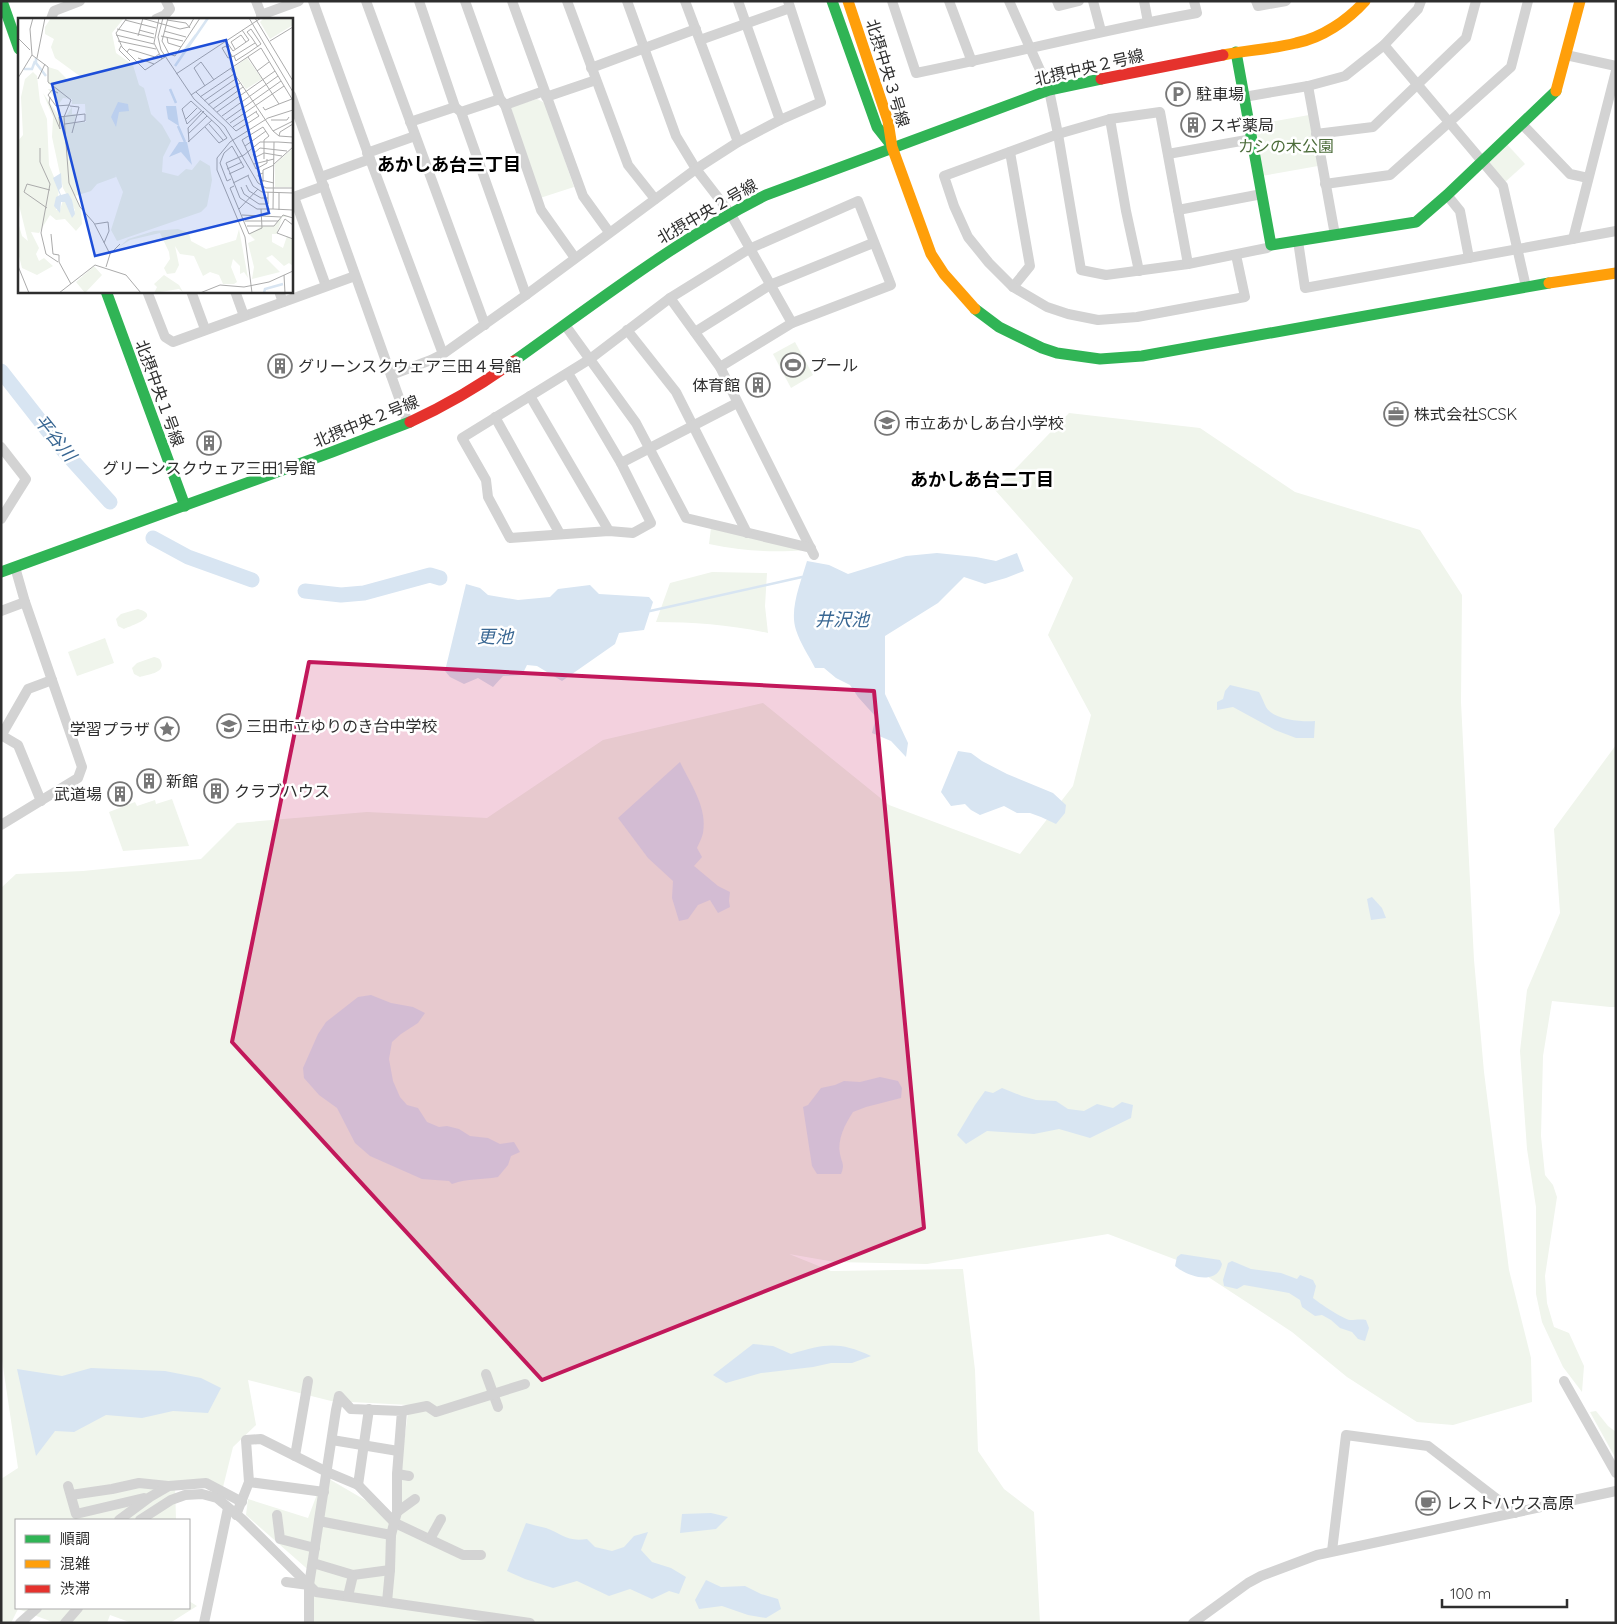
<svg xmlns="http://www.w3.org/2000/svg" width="1617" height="1624" viewBox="0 0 1617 1624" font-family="Quicksand,'Noto Sans JP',sans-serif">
<rect width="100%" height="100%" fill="#fff"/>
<g fill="#f0f5ec">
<polygon points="537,99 545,103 574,187 537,199 511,107"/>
<polygon points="1309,115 1318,166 1262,176 1253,125"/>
<polygon points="1504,141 1525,164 1504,183 1482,162"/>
<polygon points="795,342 813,375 791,388 773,354"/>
<polygon points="1069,413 1200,428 1295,492 1420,530 1462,595 1461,702 1474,960 1484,1072 1509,1270 1531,1358 1532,1402 1453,1425 1417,1422 1347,1377 1292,1332 1190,1265 1108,1234 927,1264 835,1262 789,1254 831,1271 963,1269 975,1370 978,1451 1004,1489 1034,1512 1040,1623 306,1623 313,1574 246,1515 248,1499 308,1518 324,1476 394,1517 409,1405 331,1401 248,1380 256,1425 233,1447 222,1491 175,1483 176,1520 16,1520 16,1608 189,1608 189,1601 197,1606 170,1623 132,1623 110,1615 107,1623 55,1623 18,1609 11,1623 1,1623 1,1479 18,1468 1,1353 1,888 16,874 83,871 201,859 237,823 367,812 487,818 603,740 763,703 889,805 1020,854 1073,786 1091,715 1048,635 1073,578 995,490"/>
<path d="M711,528L807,550C772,553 743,551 709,544Z"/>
<path d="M712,572L767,573L765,606L768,633C731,625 694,622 656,622L670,583Z"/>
<path d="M138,609C163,616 130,626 124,629L118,626L116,619L121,614Z"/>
<polygon points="105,638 114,663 77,676 68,652"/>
<path d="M154,657C158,658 160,658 161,662C166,673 146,675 140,677L134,674L132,668L137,663Z"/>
<polygon points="1616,745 1616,1007 1610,1007 1552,1001 1543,1056 1541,1136 1545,1175 1553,1185 1557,1197 1545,1276 1547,1303 1554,1327 1569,1333 1584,1366 1582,1392 1563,1367 1542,1322 1536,1294 1536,1207 1527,1149 1520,1051 1527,990 1560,913 1554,829"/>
<polygon points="172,799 189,846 123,851 109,812 135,802 137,806 155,800 156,804"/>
<polygon points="1596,1411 1608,1426 1616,1432 1616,1459 1590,1412"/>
</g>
<g fill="#d8e5f2">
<path d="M937,553L976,557L996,561L1017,553L1024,571L1006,578L985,584L964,577L938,603L885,636V694L908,743L906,757L891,741L872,733L876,717L858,697L850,685L836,678L824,668H815C809,656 800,643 796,630C789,609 801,582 807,561L829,565L848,574L906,556Z"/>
<polygon points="466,584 480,588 488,595 518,600 550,597 558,589 590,585 599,594 649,597 653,602 644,630 619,633 615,644 562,681 537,666 527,665 522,675 503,676 493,687 478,678 464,684 450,677 445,671"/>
<path d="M1230,685L1259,692C1262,697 1264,703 1266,707C1273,720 1302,722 1315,721L1314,738H1296L1275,730L1233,707L1217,710V702L1223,699L1225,691Z"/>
<polygon points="958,751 971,753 982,761 1007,774 1053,793 1066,805 1065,813 1056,824 1041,817 1030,813 1017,813 1004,806 980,815 971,810 965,804 951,806 941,792"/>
<path d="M680,762C690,783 708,808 703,833C702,838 699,843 697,848L702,857L694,866L718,886L730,892L729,901L730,907L718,913L710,900L698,905L688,919L679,921L672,898L673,881L648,858L618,818Z"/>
<polygon points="1372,897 1382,908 1386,918 1371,920 1367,899"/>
<path d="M371,995L391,1003L413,1007L425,1013L418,1023L401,1034L392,1042L389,1059L393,1081L400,1097L407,1105L418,1108L427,1122L439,1127L447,1126L459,1129L470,1136L488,1138L500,1144L514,1142L520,1152L511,1156L508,1165L498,1177C481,1180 469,1178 452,1184L449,1181L422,1179L370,1156L355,1143L337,1108L319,1095L304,1078L303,1068L318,1034L326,1022L358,997Z"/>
<path d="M880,1077L898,1081L902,1088L901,1098L866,1107L853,1112C845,1124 837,1140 840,1154C842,1164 845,1164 841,1174H817L812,1166L803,1107L808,1105L821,1088L835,1085L844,1081L860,1082Z"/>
<polygon points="1002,1088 1022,1096 1036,1100 1056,1101 1068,1109 1084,1111 1097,1104 1113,1108 1122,1102 1133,1105 1131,1118 1090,1138 1059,1129 1034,1134 987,1131 966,1144 957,1135 975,1105 985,1091 993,1093"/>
<path d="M1181,1254L1220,1260L1222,1264C1217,1286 1188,1277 1175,1266L1177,1257Z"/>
<path d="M1232,1261L1251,1269L1281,1273L1297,1279L1300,1275L1313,1280L1316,1286L1313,1298C1319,1303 1343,1319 1350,1320C1356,1320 1360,1319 1366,1320L1369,1328L1365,1341L1358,1339L1352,1332L1340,1328L1331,1320L1322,1315L1315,1316L1302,1307L1300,1300L1289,1293L1244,1285L1237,1289L1224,1286L1223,1280L1228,1263Z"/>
<path d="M753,1344L773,1346L791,1354C825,1344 838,1341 871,1356L852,1363H831L813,1367L761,1373L726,1383L713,1375Z"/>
<polygon points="91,1368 165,1371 201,1378 221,1388 208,1413 173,1411 142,1418 106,1415 74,1432 55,1431 36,1456 17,1369 62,1376"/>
<polygon points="711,1513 728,1517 716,1529 680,1533 682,1514"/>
<path d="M526,1523C532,1525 539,1526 546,1528C563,1534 566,1542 587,1539L595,1547L612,1551L624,1547L634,1536L648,1532L641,1550L652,1562L671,1568L686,1577L679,1594L669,1591L652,1599L630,1589L609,1596L577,1581L553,1588L525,1579L507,1571Z"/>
<polygon points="706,1580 721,1587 745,1586 761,1594 778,1599 781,1609 766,1618 748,1615 722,1606 699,1609 695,1600"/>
</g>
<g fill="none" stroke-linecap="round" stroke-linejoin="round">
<polyline stroke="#d8e5f2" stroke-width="2.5" points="650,611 802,577"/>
<g stroke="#d8e5f2" stroke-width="15">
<polyline points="1,371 63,450 110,502"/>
<polyline points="153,538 188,557 252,580"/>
<polyline points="305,591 341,595 364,593 430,575 440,578"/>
</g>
<g stroke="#d3d3d3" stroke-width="10">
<polyline points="256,1 263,19"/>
<polyline points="313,1 370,159 443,354"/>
<polyline points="366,1 485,325"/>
<polyline points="419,1 455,107 461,112 526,295"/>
<polyline points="465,1 500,99 505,105 541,210 575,258"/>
<polyline points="512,1 583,196 609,232"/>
<polyline points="567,1 628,165 655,199"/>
<polyline points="627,1 676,136 696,169 730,213 792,323"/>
<polyline points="685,1 738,142"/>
<polyline points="738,1 780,120"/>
<path d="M892,1L916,73C1010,54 1102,30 1197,13L1194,1"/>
<polyline points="949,1 972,62"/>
<polyline points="1009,1 1049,90 1058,134 1081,270 1106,275 1188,264 1267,248 1271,245"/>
<polyline points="1057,1 1059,6 1079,1"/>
<polyline points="1093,1 1101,31"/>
<polyline points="1144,1 1148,22"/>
<polyline points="1256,1 1258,6 1286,1"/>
<polyline points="261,15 299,1"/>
<polyline points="51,19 54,11 80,1"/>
<polyline points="156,19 165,15 170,9 166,1"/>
<polyline points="700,40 790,8"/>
<polyline points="1384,45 1503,186 1526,287"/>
<polyline points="1566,55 1616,66"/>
<polyline points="591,68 696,29"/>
<polyline points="1308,86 1335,235"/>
<polyline points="291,95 408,423"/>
<polyline points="546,97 596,80"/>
<polyline points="1244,97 1308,86 1345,76 1384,45 1418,9 1421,1"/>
<polyline points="505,105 544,91"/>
<polyline points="461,112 500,99"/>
<polyline points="1110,119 1126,211 1139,271"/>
<polyline points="410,122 455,107"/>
<polyline points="1522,124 1570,174 1588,178"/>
<polyline points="1316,134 1373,127 1466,38 1476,1"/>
<polyline points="1010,152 1030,266 1013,287"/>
<polyline points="367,153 415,136"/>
<polyline points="1168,154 1252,139"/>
<polyline points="321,177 370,159"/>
<polyline points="1325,184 1390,175 1511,67 1528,1"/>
<polyline points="1447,195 1460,211 1469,258"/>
<polyline points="294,197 326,286"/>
<polyline points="291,198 324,186"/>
<polyline points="1178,210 1262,194"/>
<polyline points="1573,239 1616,71"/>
<polyline points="1298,241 1305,288 1616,231"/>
<polyline points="1188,264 1160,112 1110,119 1058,134 944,176 954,206 968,237 989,263 1013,287 1047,307 1068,314 1098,320 1137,317 1245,297 1236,255"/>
<polyline points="147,291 165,337 173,342 355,276"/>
<polyline points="191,291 205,329"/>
<polyline points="235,291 244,316"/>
<polyline points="279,291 283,302"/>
<polyline points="670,298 720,367 814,555"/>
<polyline points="565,325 636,423 686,518 811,548"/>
<polyline points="627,330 676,392 747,533"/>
<polyline points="695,332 770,285 873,243"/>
<polyline points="568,373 621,463 651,523 633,533 609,531 510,538 488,497 486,480 462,438 590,359 670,298 749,249 858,201 891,285 792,323 720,367"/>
<polyline points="391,375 431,360 443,354 526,295 696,169 738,142 780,120 821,102 788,1"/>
<polyline points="530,396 609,531"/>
<polyline points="495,417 560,534"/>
<polyline points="1,447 26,479 1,519"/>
<polyline points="621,463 737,403"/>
<polyline points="1,611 25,602"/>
<polyline points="1,735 18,745 41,801"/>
<polyline points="1,736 28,689 52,680"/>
<polyline points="1,825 78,778 82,767 25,602 15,567"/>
<polyline points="486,1374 498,1407"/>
<polyline points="1564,1381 1616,1473"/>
<polyline points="402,1411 427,1406 436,1412 525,1384"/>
<polyline points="332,1440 398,1451"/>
<polyline points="295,1456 308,1381"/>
<polyline points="397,1474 409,1476"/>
<polyline points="249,1482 324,1492"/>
<polyline points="358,1485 369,1409"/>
<polyline points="68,1486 76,1514 144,1498"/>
<polyline points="71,1495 112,1489 139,1483 168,1486"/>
<polyline points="397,1512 415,1499"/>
<polyline points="236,1515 249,1482 246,1440 261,1439 327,1472 358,1485 395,1523 463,1555 481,1555"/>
<polyline points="277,1515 280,1539 315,1548"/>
<polyline points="119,1520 150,1497 169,1486 206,1483 242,1502"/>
<polyline points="140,1520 171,1500 185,1495 202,1494 217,1498 242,1519 316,1592 530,1623"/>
<polyline points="319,1521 391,1535"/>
<polyline points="430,1539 441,1519"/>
<polyline points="1332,1551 1346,1435 1428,1446 1515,1513"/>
<polyline points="313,1563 353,1575 390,1570"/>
<polyline points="286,1582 309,1585"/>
<polyline points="348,1596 353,1575"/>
<polyline points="20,1623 37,1608"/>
<polyline points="65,1623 78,1608"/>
<polyline points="204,1623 228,1508"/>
<polyline points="309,1623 309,1585 336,1410 339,1396 351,1409 402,1411 397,1474 397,1512 391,1535 390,1570 387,1602"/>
<polyline points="1193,1623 1248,1583 1261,1576 1317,1555 1616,1491"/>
</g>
<g stroke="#30b455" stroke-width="11">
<polyline points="2,1 19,49"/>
<polyline points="832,1 877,127 892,146"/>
<polyline points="1236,52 1271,245 1416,222 1447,195 1556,91"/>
<polyline points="106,291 185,506"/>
<polyline points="975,309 999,327 1042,348 1057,353 1100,359 1142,356 1549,283"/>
<path d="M514,361C596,303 676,240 766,195L1049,90L1101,79"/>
<polyline points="1,572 332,452 410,422"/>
</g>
<g stroke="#ff9f0a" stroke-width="11">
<polyline points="848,1 888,121 892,147 931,254 944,274 975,309"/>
<path d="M1223,55C1248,50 1273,49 1296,43C1322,38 1348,20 1365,1"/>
<polyline points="1556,91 1580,1"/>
<polyline points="1549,283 1616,273"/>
</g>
<g stroke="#e5322d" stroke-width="11">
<polyline points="1101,79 1223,55"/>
<path d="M410,422C447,405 481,385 514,361"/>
</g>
</g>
<path fill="#c2185b" fill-opacity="0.2" stroke="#c2185b" stroke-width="4" stroke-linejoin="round" d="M309,662L874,691L924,1228L542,1380L232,1042Z"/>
<defs>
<g id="parking-ring" transform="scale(1.25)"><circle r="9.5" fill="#fff" stroke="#777" stroke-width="1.5"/><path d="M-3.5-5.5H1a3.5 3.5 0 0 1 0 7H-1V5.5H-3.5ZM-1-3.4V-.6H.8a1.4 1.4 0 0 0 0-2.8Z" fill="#777"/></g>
<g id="building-ring" transform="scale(1.25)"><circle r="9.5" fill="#fff" stroke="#777" stroke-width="1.5"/><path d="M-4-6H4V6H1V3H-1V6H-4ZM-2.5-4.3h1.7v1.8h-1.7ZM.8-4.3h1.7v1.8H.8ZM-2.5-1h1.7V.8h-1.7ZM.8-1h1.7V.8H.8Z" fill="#777"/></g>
<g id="stadium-ring" transform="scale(1.25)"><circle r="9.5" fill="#fff" stroke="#777" stroke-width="1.5"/><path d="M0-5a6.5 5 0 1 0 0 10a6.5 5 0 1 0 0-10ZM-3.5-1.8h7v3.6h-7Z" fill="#777"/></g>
<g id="office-ring" transform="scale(1.25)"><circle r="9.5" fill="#fff" stroke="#777" stroke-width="1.5"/><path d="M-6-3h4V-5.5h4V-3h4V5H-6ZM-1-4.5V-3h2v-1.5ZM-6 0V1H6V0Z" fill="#777"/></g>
<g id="school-ring" transform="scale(1.25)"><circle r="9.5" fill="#fff" stroke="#777" stroke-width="1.5"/><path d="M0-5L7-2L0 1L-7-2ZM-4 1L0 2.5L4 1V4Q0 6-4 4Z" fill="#777"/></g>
<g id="sight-ring" transform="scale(1.25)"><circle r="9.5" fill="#fff" stroke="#777" stroke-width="1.5"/><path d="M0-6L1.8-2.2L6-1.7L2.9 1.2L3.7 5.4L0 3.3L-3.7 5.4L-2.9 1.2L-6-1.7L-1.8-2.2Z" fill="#777"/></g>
<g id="cafe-ring" transform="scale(1.25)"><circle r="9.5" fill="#fff" stroke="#777" stroke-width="1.5"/><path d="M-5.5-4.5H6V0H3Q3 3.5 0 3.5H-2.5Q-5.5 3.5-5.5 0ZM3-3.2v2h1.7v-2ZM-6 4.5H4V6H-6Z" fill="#777"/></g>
</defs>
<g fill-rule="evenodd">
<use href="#parking-ring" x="1178" y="94"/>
<use href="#building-ring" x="1193" y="125"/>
<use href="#stadium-ring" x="793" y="365"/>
<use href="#building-ring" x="280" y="366"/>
<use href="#building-ring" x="758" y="385"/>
<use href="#office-ring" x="1396" y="414"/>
<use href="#school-ring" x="887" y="423"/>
<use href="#building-ring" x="209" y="443"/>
<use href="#school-ring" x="229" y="726"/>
<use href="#sight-ring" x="167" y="729"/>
<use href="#building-ring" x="149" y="781"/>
<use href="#building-ring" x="216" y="791"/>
<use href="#building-ring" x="120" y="794"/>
<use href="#cafe-ring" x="1428" y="1503"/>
</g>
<g text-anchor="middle" stroke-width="5" stroke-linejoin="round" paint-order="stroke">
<g font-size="16" fill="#2e2e2e" stroke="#fff">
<text transform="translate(1089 67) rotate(-13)" y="6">北摂中央２号線</text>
<text transform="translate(888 73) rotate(73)" y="6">北摂中央３号線</text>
<text transform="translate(707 211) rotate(-30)" y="6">北摂中央２号線</text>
<text transform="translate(160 393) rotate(70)" y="6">北摂中央１号線</text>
<text transform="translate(366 421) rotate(-22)" y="6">北摂中央２号線</text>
</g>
<g font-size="16" fill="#2e2e2e" stroke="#fff" text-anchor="start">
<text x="1196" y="100">駐車場</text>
<text x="1210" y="131">スギ薬局</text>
<text x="810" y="371">プール</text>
<text x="298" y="372">グリーンスクウェア三田４号館</text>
<text x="740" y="391" text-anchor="end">体育館</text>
<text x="1414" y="420">株式会社SCSK</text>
<text x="904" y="429">市立あかしあ台小学校</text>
<text x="209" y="474" text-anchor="middle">グリーンスクウェア三田1号館</text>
<text x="246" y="732">三田市立ゆりのき台中学校</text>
<text x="150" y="735" text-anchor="end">学習プラザ</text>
<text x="166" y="787">新館</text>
<text x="234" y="797">クラブハウス</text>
<text x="102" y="800" text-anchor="end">武道場</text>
<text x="1446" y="1509">レストハウス高原</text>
</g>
<g font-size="16" fill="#4c6c3a" stroke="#fff">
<text x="1286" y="152">カシの木公園</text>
</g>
<g font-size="18" font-weight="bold" fill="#000" stroke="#fff">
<text x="449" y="171">あかしあ台三丁目</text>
<text x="982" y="486">あかしあ台二丁目</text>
</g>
<g font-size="18" font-style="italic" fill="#396793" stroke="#fff">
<text transform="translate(55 438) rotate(51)" y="6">平谷川</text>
<text x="842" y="626">井沢池</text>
<text x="495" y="643">更池</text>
</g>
</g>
<g transform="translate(18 18)">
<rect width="275" height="275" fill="#fff"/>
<path d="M33,0H106L94,15L98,35L115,47L121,67L126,70L133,96L144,107L153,123L145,139L144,154L160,158L168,151L174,152L182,142L192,148L194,162L189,188L183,194L99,223L93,212L105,174L97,156L98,159L79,166L73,173L57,178L63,193L64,206L58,213L47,201L38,202L32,197L21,215L13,214L21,230L18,236L21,243L26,240L35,248L19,257L4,250L0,234V204L4,218L10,223L0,183V123L5,117L3,79L7,61L15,54L19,58L22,84L29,101L31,147L41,171L38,192H42L45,182L50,185L54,196L57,192L45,170L34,119L35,99L25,75L41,98H48L54,89V96H58L56,105L68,104L67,86H54V81L45,80L41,86L30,71H35L36,67L30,66V49L40,52L51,63L63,59L37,40L33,29L36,21L27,16V9ZM246,0H275V7L252,21L242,4ZM229,40L244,61L228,71L214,51ZM275,130V169H257V146ZM265,197L272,199H264L259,216H254V224L265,230L269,218L275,222V248L271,245L266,248L254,237L248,240L262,254L234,261L236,249L230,225L237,222L231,216L244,208H256ZM160,211L171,215L173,223L188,231L218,222L221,211L230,260L226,254L222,256V248L215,241L213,249L219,264L216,266H205L201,257L192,254L185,258L176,238L162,236L157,228L161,247L157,255L149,256L146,250L152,241L151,234L142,215L112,222L101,229L110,221L136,213ZM76,248L84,257L67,275L58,264ZM146,257L161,267L165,274L161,271L136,275L139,269L136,266Z" fill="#f0f5ec"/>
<path d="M100,84L110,86L111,93L101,94L98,109L93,99ZM148,88H158L161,108L150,101ZM161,124H169L174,147L163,134L151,139ZM43,155L44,169L41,172L43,177L50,175L54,182L57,196L54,200L47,184H43L42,195L36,188L38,179L42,177L35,160Z" fill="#d8e5f2"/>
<path fill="none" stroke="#d8e5f2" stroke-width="2.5" d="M166,33L178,17M18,40V45L28,58M157,48L190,0M6,51H14L17,43M152,71L158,85M160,108L167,124M246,275L247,271L265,266"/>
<path fill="none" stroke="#ababab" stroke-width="1" d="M109,0L98,15L104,29L127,52L147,39M123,0L162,11L171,9L176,0M141,0L136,25L144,41M145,0L140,19L143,32L176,81L207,109L240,165L248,170H275M150,0L144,23L151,36L157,38L182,0M231,0L275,74M237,0L275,63M107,2L138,10M149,2L168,5L172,10M99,11L136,20M121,12L136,16M146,13L168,19M98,17L136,26M120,18L125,0M143,18L165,23M149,19L150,25L163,29M0,20L12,32M100,23L138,31M208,23L215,33L231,22L224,12M252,23L275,9M237,25L216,38L218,43L219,42L230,35L243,26L233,11L229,14L234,20L240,29M103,28L101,32L112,43M217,31L213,24L223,17L228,24M109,34L111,31L137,39L141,36M14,37L30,49V64L53,82L46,99L51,165L62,189L76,205L92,236M214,38L208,28L204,30L210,40L216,38M230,39L261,86L247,92L245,89M19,40L27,0M120,40L136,46M213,51L255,113L261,118L275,119M239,53L251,44M158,56L243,0M0,60L14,37L12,11L15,0M20,61L27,46M187,68L176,50L183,44L196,62M178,74L218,113L241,98L238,94M40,75L34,72L30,77L38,88L52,87M173,77L243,30L274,81L261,86M32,79L31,85L42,111L41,99L67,96V103L47,106M182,79L216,56M186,83L219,60M190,87L222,65M52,88L61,89L54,115M195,91L225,69M183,93L169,106L164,91L173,83L201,109L209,120L201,125L187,109M199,94L257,53M204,98L260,58M167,102L179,90M208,102L263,63M253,102H269L271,99M212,105L266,68M191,106L205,122M215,109L239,93M255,113L275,103M170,116L189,98M261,118L262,114L275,106M170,124L194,102M171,124L170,110L186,93M256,124L255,191H239L222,180L208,145L226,137L242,124H260L275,125M227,128L248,113M22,130V144L32,166L23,215L28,236L40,244M237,139L235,136L242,130L269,133M236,140L246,135L264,138M246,141V122L251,118L245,109L224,122L238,151L249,145V141M236,146L256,141M256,146L275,129M209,151L224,144M245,155L240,157L243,162L256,165M211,156L226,149L214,128L206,135L202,145L209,163L213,161M230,158L235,168L244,174L275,175M245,164V152L256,147M215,165L231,157M228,167L231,173L243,180H250M216,168L212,170L231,216L244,210L243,191M223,169L226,176L241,186H250V174M29,190L6,174L9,166L32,172M221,191L240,171M255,191L275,192M261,192V175M224,197L263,199M227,203H260M77,206L90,204L91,213L86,225M275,207L267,201L259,215L275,221M229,208H256L265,197L275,200M33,216L35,236L41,237V244L53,266M0,248L11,275M88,249L92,236L102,226M266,257L267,275M41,275L77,247L108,257L123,275M182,275L202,267L226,269L251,264L275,253M234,275L227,219L199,152V140L212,124L250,100L275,92"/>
<path fill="#1d4ed8" fill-opacity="0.15" stroke="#1d4ed8" stroke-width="2.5" d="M208,22L251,195L77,238L34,66Z"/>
<rect width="275" height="275" fill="none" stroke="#2e2e2e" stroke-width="2.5"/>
</g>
<rect width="1617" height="1624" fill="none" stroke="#2e2e2e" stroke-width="5"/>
<rect x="15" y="1519" width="175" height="90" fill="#ffffff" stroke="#ababab"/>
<rect x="25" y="1535" width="25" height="8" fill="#30b455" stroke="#ababab"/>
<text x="60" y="1544" font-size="15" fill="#2e2e2e">順調</text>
<rect x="25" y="1560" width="25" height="8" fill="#ff9f0a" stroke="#ababab"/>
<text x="60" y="1569" font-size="15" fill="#2e2e2e">混雑</text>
<rect x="25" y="1585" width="25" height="8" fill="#e5322d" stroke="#ababab"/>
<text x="60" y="1594" font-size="15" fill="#2e2e2e">渋滞</text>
<path d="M1442 1599v8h125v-8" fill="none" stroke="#2e2e2e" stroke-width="2.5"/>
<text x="1450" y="1599" font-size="15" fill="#2e2e2e" stroke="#ffffff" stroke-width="4" paint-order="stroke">100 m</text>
</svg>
